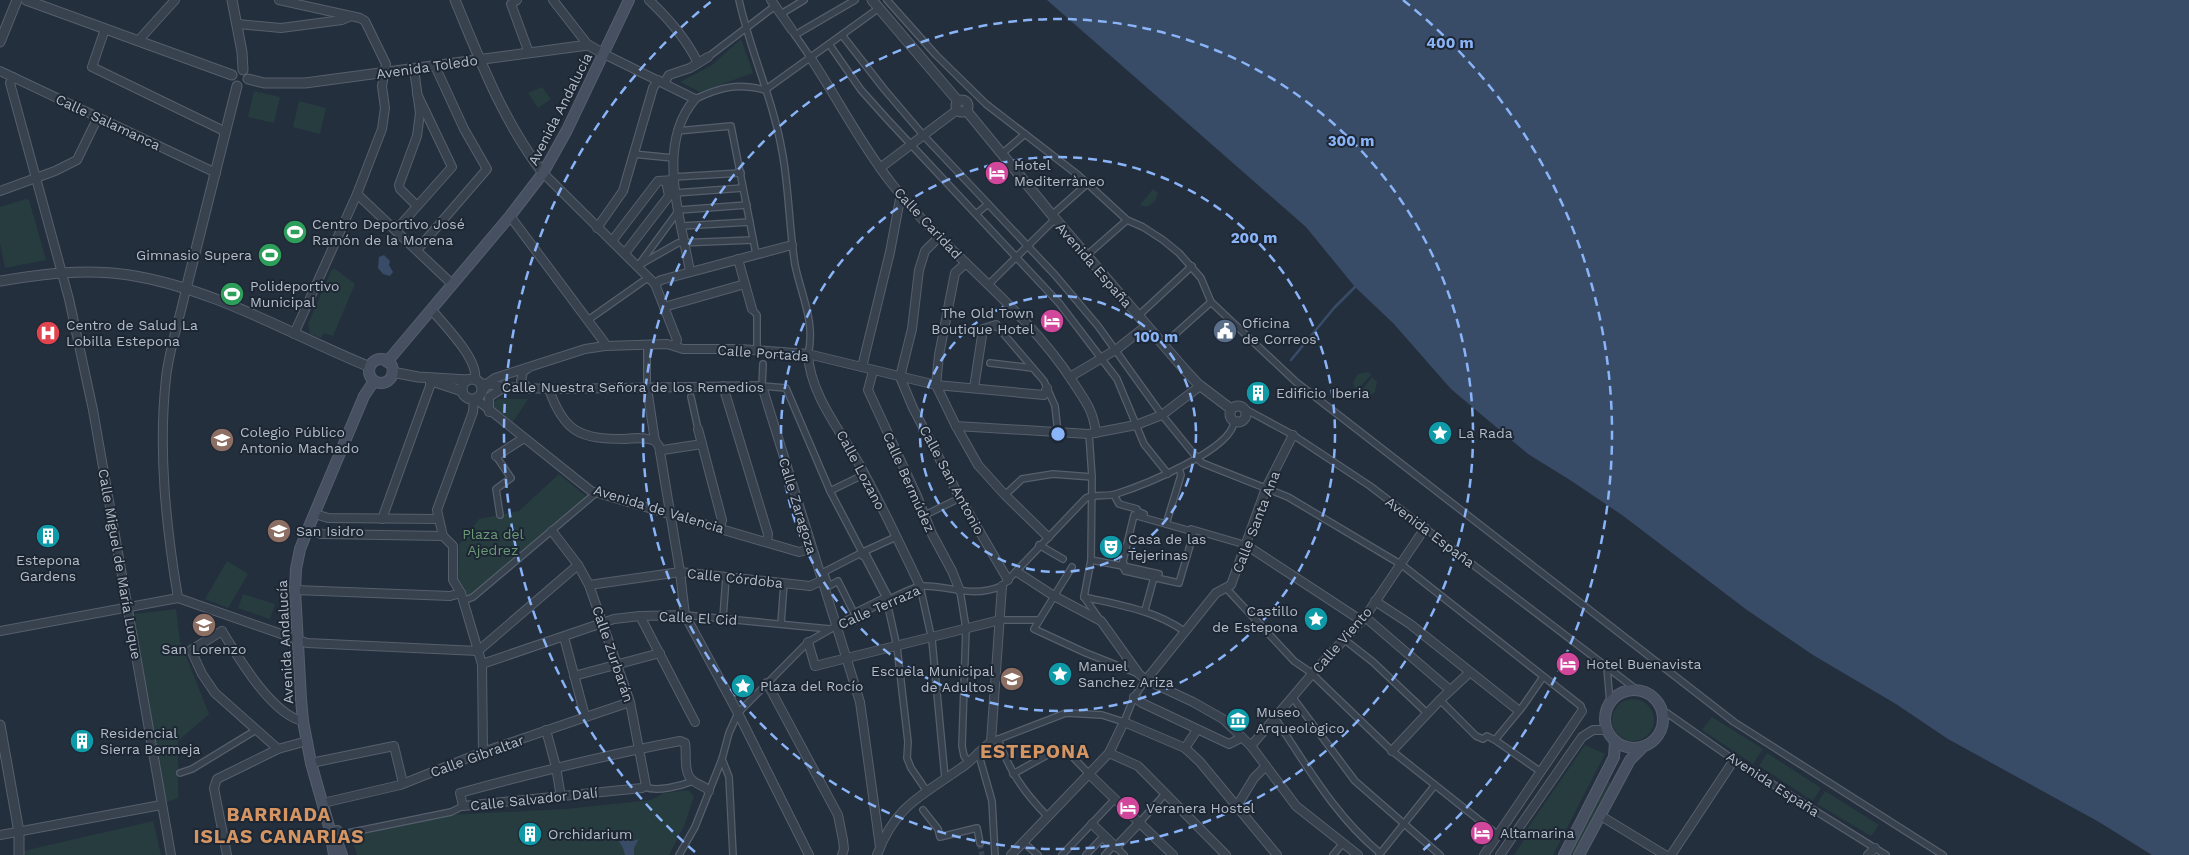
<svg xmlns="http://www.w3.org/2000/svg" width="2189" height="855" viewBox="0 0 2189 855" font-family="'Work Sans',sans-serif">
<rect width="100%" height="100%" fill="#242f3e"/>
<g fill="#263c3f">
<polygon points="741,39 753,73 700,92 680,82 712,65"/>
<polygon points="542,87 551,99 538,108 528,93"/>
<polygon points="254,91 280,97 274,123 248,117"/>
<polygon points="299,101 326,108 320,134 293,127"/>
<polygon points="1153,189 1158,193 1155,201 1147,207 1140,205"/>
<polygon points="26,199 29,200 46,260 5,268 0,243 0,207"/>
<polygon points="334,268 355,284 333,336 324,333 321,338 310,334 308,324 331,271"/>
<polygon points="1369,372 1371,375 1358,389 1354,387 1353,382 1358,374"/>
<polygon points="1372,377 1377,382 1375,392 1366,398 1359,394"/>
<polygon points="498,399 528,399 513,422 493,406 492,403"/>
<polygon points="559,474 587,497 469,597 458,582 459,545 479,519 519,511"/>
<polygon points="227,561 248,574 228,608 205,599"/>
<polygon points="243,594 275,604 270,619 238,608"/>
<polygon points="176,609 180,641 209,714 178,741 178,798 164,803 134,614"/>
<circle cx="1633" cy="720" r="21"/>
<polygon points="1712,717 1763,749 1753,764 1702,730"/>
<polygon points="1585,745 1605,754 1553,855 1514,855 1528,834 1525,832"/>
<polygon points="1767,753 1821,788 1813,801 1759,766"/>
<polygon points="1607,781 1610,782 1610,785 1575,855 1570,855"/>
<polygon points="688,790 694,796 685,824 669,855 357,855 351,835 449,815 566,809 651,800 664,793"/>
<polygon points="1825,791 1879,825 1871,836 1817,804"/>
<polygon points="153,821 161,855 24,855 23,851"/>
</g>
<g fill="#394c67">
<polygon points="1047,0 2189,0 2189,855 2152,855 2099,822 1948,739 1896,704 1813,655 1747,610 1622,515 1570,480 1528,454 1451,389 1393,323 1355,287 1306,227"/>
<polygon points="384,255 390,261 389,265 393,272 390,276 383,274 378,268 379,257"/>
<polygon points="617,838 633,841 639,839 634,848 634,855 625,855 623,848"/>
</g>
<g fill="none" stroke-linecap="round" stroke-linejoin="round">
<polyline stroke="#394c67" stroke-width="2.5" points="1291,360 1334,308 1355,287"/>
<polyline stroke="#3a4453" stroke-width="5.5" stroke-dasharray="5.5 3" stroke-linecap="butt" points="980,843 982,855"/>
<g stroke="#565f6c" stroke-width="8">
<g id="pedestrian">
<path d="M739,0C750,51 773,99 782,151C789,188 789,227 795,265C801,294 816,324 808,354"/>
<polyline points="887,0 936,55 986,104 1078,175 1127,220 1143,227 1163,240 1179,253 1201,278 1211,302 1296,382 1734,722 1943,855"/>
<polyline points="781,14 804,0"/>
<polyline points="793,32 810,57"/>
<polyline points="795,35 855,0"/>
<polyline points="842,35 884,89 924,136 1055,275 1098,326 1162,415 1197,458 1202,463 1288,497 1402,565 1581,706 1582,711"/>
<polyline points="829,44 861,90 887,119 1059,303 1117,379 1144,444 1168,474"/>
<polyline points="708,57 775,6"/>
<polyline points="765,90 879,8"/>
<path d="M695,99C721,87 737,83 765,90"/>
<polyline points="677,131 731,126 756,254"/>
<polyline points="1005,151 1025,134"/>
<polyline points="633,154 673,158"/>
<polyline points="673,177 741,173"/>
<polyline points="675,193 743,188"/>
<polyline points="976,214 988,204"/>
<polyline points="1052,215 1087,184"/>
<polyline points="682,226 750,222"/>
<polyline points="1086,256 1127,220"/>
<polyline points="641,264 678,243 753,240"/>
<polyline points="638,266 679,210 747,205"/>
<polyline points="988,285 1055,219"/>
<polyline points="752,309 757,315 757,350"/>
<polyline points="1138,316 1192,266"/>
<polyline points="588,320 649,277"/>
<polyline points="996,325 1044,381 1055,406 1058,433"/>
<polyline points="647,345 647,381"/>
<polyline points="1163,345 1211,302"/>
<polyline points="990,363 1032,368"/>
<polyline points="763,364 762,386 786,388 830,491 885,596"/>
<polyline points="691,397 698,429"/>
<polyline points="1245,409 1293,435 1370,486 1637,690"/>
<polyline points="496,456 511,478 496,489 500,515"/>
<polyline points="830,491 865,474"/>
<polyline points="1005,495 1022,479 1053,474 1092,477"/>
<polyline points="1114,495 1119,504 1137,509 1137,511 1144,514"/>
<polyline points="925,515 960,498"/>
<polygon points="1134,515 1194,532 1179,583 1125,571 1122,565"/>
<polyline points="1167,521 1181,475 1179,468"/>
<polyline points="1191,529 1246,545"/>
<polyline points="1039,545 1063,559"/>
<polyline points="863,552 896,537"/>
<polygon points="861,553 862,556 866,554 888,596 854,613 838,581 829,586 824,572"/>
<polyline points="1091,560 1123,566"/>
<polyline points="1124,564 1123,566 1159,574"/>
<polyline points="1072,567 1034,629 1086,653 1139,674"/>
<polyline points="920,586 932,640 945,778"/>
<polyline points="1226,588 1294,661 1310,672 1392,751 1498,835"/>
<polyline points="960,591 966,628 962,746 964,756 968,761"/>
<polyline points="1084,597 1091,560 1092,477 1089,434"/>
<path d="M1084,597C1119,605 1154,610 1184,631"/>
<polyline points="1084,597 1100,620"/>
<polyline points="463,601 473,597 596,493"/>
<polyline points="887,602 897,647 908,742 907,758 911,768 926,790"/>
<polyline points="1145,610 1155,574"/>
<polyline points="685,615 830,629"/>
<polyline points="723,618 726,577"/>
<path d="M851,619C863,613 912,586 921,586C951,585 970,599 1002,586L1086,498C1096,494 1106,497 1116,494C1141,486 1233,450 1234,421"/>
<polyline points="1000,620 1039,620"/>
<polyline points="781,624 784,583"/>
<polyline points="1345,640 1373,662 1427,713"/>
<polyline points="1607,668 1610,703"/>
<polyline points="1293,698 1355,781 1440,855"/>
<polyline points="1440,700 1476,736 1483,739 1487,736 1495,740 1541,772"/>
<polyline points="1662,712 1667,713 1734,760 1886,855"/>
<path d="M1275,718C1307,766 1335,816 1380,853"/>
<path d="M998,739C1010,772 1023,791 1048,817"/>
<polyline points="1495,740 1523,706 1543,677"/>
<polyline points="991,742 1066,713 1102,715 1124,722 1134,697 1146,680"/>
<polyline points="978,752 992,801 995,855"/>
<polyline points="722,759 729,777 733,855"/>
<polyline points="180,773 192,769 256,730"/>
<polyline points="1013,774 1049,754 1061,750 1069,753 1090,775"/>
<path d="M645,787C657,792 681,786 693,781"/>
<polyline points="923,810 938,829 940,837 977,828 980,843"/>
<polyline points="1140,822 1164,795"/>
<polyline points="330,830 338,829 343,834 451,812 463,806"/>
<polyline points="1023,842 1038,855"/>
<polyline points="1115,848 1116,847 1124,855"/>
<polyline points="679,855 695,827 722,759 729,733 738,713 808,642 836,626"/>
<polyline points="1062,855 1115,799"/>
<polyline points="1086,855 1102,838 1112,847 1105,855"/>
<polyline points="1333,855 1343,843"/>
<polyline points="1379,855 1435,785"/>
</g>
</g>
<g stroke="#565f6c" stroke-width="10">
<g id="minor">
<polyline points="279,0 360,18 365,21 386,64 382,86 385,108 382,129 357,194 294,334"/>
<polyline points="517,0 511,4 529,53"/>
<polyline points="553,0 588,45"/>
<path d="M649,0C668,18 687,40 698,63"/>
<polyline points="771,0 792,30"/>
<polyline points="238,24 281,28 342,20 351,16"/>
<polyline points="105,29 92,67 226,132"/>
<polyline points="138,41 175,0"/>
<path d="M604,54L695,99C655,145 681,218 690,272"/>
<path d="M810,57C838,99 861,145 892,184C947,255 1024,306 1073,382C1085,401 1093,409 1096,433"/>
<polyline points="414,69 420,113 417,136 399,185 400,189 417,206"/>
<polyline points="0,71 216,173"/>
<polyline points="13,77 10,83 69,299 93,410 171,855"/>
<polyline points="664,83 669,75 690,68 708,57"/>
<polyline points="880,168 957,110"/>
<polyline points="543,173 655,284 677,340 675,346"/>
<polyline points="0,191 55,171 77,160 98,117"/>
<polyline points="357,194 452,284"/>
<polyline points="510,216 604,342 605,346"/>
<polyline points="597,228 623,191 653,88 658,80"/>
<polyline points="396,230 452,167 417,94"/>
<polyline points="939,237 925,251 919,270 912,329 900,377 913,408 960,498 1008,580"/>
<polyline points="612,241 658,181 674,180"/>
<polyline points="417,250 487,169 464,129 435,66"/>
<polyline points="625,253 669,196 666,181"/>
<polyline points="738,259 752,309"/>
<polyline points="966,263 955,273 939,355 936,385 956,426 978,465 1005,495 1048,537"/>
<polyline points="655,284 661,280 792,245"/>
<polyline points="664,307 745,284"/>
<path d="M431,309C444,325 479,359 475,380"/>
<path d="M808,354C810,397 845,436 864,473C884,510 902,548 920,586"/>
<polyline points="862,367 890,252 901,194"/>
<polyline points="527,369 523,371 521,381 529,389"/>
<polyline points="873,371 868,390 917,496 932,534 952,571 960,591"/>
<polyline points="1070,377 1117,349 1146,326"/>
<polyline points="480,383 505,387 549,389 762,386 860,702 880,847"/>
<polyline points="723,386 768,534 767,542"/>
<polyline points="647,388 655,441 659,446 680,572 685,615 738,713 809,855"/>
<polyline points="974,388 983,329 996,325"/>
<path d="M549,389C564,433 581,439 625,439C635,438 646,437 655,441"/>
<polyline points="482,392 488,383 495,378 585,349 605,346 667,344 683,349 740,349 808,354 936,385 1044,395 1047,388"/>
<polyline points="474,399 473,412 437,510 443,536 453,546 453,580 461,593 482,664 483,752"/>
<polyline points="476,399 591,491 799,552 811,549"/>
<polyline points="489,412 489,397 503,388"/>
<polyline points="956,426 1089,434 1136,425 1162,415 1200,386"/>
<polyline points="698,429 722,520 720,528"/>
<polyline points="660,452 663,450 702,444"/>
<polyline points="496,456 524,438"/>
<polyline points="315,514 328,518 438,519"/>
<polyline points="382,519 430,386 430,380"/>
<polyline points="308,529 321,534 443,536"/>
<path d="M552,531L578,565L589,585L630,702L646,786L642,788L463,806L460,793C533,773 606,755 680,741L685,743C687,753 683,772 692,780C697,785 704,785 709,791"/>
<polyline points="1246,545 1362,621"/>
<polyline points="1017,572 1054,596 1101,621 1139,674 1146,680 1193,702 1223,719 1251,746 1296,806 1358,855"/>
<polyline points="589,585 680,572 810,586 821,581"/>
<polyline points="295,590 450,596 461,593"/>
<path d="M178,598C166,526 158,451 166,378C169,349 180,318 186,289"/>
<polyline points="1375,601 1410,624 1518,710"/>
<polyline points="640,616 695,722"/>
<polyline points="1365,617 1450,690"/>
<polyline points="836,626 851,619"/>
<polyline points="0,631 178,598 307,643 478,651"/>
<polyline points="222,631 191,650 202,674 215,693 278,749"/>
<path d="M222,631C238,657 272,715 303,721"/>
<polyline points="564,637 585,716"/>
<polyline points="808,642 815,666 1000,620"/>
<polyline points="478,651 578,565"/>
<polyline points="482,664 614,619 640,616 685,615"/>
<polyline points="574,676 660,653"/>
<polyline points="1146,680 1216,593 1231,585 1266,488 1293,435"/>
<polyline points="767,683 838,815 843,840 844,849 842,855"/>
<polyline points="1134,697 1142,703 1229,744 1241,738"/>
<polyline points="546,730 556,767 561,797"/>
<polyline points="1251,746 1312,674 1365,617 1425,528"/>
<polyline points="1185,748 1197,730"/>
<polyline points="1392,751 1440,700 1469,673"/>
<polyline points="1109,753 1138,766 1226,855"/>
<polyline points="311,763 394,746 403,783"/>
<polyline points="1090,775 1173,855"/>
<polyline points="323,803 400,785 483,752 630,702"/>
<polyline points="1237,806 1254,778 1266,766"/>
<polyline points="1601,816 1665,855"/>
<polyline points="1092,824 1116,847 1140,822"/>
<polyline points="0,835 161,805"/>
<polyline points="227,855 214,788 217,779 278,749 307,741"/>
<path d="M877,855C895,806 921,796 961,768C972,761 980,750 991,742L1002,586"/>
<polyline points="1011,855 1109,753 1124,722 1185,748 1200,762 1277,855"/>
<polyline points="1484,855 1582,711"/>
<polyline points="1500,855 1582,737 1593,730 1607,730"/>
<polyline points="1671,855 1734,760"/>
<polyline points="1868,855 1875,848"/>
</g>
</g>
<g stroke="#565f6c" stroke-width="11">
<g id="tertiary">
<polyline points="26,0 232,75"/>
<polyline points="232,0 242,52 243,70"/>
<path d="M455,0C480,60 503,121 543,173"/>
<polyline points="872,0 958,101"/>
<polyline points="0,42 17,0"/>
<polyline points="248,79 264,83 305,83 588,45 604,54"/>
<circle cx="962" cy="106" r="6"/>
<polyline points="966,110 1052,215 1185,370 1198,384 1231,409"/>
<path d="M0,281C42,274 86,268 129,275C214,288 291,335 370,367"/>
<polyline points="186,289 237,86"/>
<polyline points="392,372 418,377 468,380"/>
<circle cx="472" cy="389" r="10"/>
<polyline points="435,382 462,391"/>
<circle cx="1238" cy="414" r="8"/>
<polyline points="0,725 19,832 19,855"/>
</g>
</g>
<g stroke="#565f6c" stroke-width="12">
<g id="secondary">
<circle cx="381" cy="371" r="12"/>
<polyline points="387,362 510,216 543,173 567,130 629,0"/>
<circle cx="1634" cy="719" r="29"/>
<polyline points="335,836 342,855"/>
<polyline points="334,855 330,830 311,763 303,721 301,699 295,590 296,569 300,549 308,529 364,396 374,381"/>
<polyline points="1564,855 1614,757 1615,742"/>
<polyline points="1579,855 1630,760 1642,748"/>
</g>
</g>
<use href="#pedestrian" stroke="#38414e" stroke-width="5.5"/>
<use href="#minor" stroke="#38414e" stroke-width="8"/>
<use href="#tertiary" stroke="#38414e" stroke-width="9"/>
<use href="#secondary" stroke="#465061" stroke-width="10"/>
</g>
<g fill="none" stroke="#8ab4f8" stroke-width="2.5" stroke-dasharray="9 6">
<circle cx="1058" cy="434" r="138"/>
<circle cx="1058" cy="434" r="277"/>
<circle cx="1058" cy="434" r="415"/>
<path d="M695 852A554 554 0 0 1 713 0M1403 0A554 554 0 0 1 1421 852"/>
</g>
<defs>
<g id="hotel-disc" transform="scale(1.25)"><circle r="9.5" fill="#d1479c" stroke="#1d2633"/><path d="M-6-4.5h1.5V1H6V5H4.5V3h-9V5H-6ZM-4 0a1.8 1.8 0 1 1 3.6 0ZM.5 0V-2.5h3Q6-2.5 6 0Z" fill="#fff"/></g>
<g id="stadium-disc" transform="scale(1.25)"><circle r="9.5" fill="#2e9e5b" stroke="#1d2633"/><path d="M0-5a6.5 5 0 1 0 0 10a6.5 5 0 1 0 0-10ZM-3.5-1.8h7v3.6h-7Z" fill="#fff"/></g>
<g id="civic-disc" transform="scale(1.25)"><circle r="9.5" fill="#5c6f8a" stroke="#1d2633"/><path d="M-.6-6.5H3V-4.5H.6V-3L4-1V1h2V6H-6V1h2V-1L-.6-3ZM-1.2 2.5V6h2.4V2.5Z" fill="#fff"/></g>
<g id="hospital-disc" transform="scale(1.25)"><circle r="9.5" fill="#e0444e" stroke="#1d2633"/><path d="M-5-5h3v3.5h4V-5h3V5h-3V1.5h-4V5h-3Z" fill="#fff"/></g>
<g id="building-disc" transform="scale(1.25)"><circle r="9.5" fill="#0f9aa8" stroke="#1d2633"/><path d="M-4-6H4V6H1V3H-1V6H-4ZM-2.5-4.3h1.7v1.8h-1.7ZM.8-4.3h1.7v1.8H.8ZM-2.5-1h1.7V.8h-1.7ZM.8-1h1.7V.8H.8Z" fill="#fff"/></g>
<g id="sight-disc" transform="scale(1.25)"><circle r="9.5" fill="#0f9aa8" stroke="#1d2633"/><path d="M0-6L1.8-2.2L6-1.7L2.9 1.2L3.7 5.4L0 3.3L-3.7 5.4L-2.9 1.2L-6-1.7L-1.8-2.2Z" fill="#fff"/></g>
<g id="school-disc" transform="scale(1.25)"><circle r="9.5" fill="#8d6e63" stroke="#1d2633"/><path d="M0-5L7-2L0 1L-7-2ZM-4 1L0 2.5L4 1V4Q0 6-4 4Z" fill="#fff"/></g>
<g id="theatre-disc" transform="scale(1.25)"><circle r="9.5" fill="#0f9aa8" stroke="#1d2633"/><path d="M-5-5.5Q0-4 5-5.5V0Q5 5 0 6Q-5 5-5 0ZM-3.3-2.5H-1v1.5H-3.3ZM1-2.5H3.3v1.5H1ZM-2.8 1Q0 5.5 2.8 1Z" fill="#fff"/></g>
<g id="museum-disc" transform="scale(1.25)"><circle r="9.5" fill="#0f9aa8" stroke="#1d2633"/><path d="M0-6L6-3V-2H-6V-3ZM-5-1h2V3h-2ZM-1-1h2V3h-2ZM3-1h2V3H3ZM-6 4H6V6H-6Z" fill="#fff"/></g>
</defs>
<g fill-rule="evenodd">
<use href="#hotel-disc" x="997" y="173"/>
<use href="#stadium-disc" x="295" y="232"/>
<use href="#stadium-disc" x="270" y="255"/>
<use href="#stadium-disc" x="232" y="294"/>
<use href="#hotel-disc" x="1052" y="321"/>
<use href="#civic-disc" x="1225" y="331"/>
<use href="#hospital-disc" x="48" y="333"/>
<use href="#building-disc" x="1258" y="393"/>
<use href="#sight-disc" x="1440" y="433"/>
<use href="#school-disc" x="222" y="440"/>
<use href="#school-disc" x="279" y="531"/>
<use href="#building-disc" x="48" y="536"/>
<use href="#theatre-disc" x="1111" y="547"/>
<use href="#sight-disc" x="1316" y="619"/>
<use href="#school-disc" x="204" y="625"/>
<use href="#hotel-disc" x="1568" y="664"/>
<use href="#sight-disc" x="1060" y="674"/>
<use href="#school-disc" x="1012" y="679"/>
<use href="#sight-disc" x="743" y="686"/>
<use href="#museum-disc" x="1238" y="720"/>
<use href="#building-disc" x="82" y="741"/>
<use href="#hotel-disc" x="1128" y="808"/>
<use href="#hotel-disc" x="1482" y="833"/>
<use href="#building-disc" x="530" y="834"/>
</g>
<g text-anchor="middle" stroke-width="4" stroke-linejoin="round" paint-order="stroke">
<g font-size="14" fill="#b4bcc9" stroke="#1d2633">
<text transform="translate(427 67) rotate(-8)" y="5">Avenida Toledo</text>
<text transform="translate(560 109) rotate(-63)" y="5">Avenida Andalucía</text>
<text transform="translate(108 122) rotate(25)" y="5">Calle Salamanca</text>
<text transform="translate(928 223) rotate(47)" y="5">Calle Caridad</text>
<text transform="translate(1094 265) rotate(49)" y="5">Avenida España</text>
<text transform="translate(763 353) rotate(4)" y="5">Calle Portada</text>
<text x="633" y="392">Calle Nuestra Señora de los Remedios</text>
<text transform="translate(861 470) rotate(62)" y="5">Calle Lozano</text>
<text transform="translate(952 480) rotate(62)" y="5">Calle San Antonio</text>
<text transform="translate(909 482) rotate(66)" y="5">Calle Bermúdez</text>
<text transform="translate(798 506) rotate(73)" y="5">Calle Zaragoza</text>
<text transform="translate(659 509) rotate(17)" y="5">Avenida de Valencia</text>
<text transform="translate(1256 522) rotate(-69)" y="5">Calle Santa Ana</text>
<text transform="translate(1430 532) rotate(37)" y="5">Avenida España</text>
<text transform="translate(120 564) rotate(80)" y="5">Calle Miguel de María Luque</text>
<text transform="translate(735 578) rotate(6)" y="5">Calle Córdoba</text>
<text transform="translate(879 607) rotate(-24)" y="5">Calle Terraza</text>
<text transform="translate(698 618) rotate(3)" y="5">Calle El Cid</text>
<text transform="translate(1342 640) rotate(-49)" y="5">Calle Viento</text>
<text transform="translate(285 642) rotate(-93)" y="5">Avenida Andalucía</text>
<text transform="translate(613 654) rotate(71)" y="5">Calle Zurbarán</text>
<text transform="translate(477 756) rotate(-20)" y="5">Calle Gibraltar</text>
<text transform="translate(1773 784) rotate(33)" y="5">Avenida España</text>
<text transform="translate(534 799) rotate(-6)" y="5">Calle Salvador Dalí</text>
</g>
<g font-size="14" fill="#b4bcc9" stroke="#1d2633" text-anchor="start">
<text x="1014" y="170">Hotel<tspan x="1014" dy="16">Mediterràneo</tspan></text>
<text x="312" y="229">Centro Deportivo José<tspan x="312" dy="16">Ramón de la Morena</tspan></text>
<text x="252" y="260" text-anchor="end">Gimnasio Supera</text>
<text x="250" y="291">Polideportivo<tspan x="250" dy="16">Municipal</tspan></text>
<text x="1034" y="318" text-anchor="end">The Old Town<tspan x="1034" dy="16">Boutique Hotel</tspan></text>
<text x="1242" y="328">Oficina<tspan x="1242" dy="16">de Correos</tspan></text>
<text x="66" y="330">Centro de Salud La<tspan x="66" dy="16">Lobilla Estepona</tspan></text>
<text x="1276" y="398">Edificio Iberia</text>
<text x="240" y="437">Colegio Público<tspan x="240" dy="16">Antonio Machado</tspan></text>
<text x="1458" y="438">La Rada</text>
<text x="296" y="536">San Isidro</text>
<text x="1128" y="544">Casa de las<tspan x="1128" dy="16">Tejerinas</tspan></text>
<text x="48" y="565" text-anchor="middle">Estepona<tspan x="48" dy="16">Gardens</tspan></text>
<text x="1298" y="616" text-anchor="end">Castillo<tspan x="1298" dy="16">de Estepona</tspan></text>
<text x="204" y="654" text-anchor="middle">San Lorenzo</text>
<text x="1586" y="669">Hotel Buenavista</text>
<text x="1078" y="671">Manuel<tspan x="1078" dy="16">Sanchez Ariza</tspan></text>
<text x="994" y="676" text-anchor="end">Escuela Municipal<tspan x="994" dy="16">de Adultos</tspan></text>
<text x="760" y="691">Plaza del Rocío</text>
<text x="1256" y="717">Museo<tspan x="1256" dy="16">Arqueològico</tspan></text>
<text x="100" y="738">Residencial<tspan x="100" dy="16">Sierra Bermeja</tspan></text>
<text x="1146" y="813">Veranera Hostel</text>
<text x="1500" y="838">Altamarina</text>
<text x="548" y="839">Orchidarium</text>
</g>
<g font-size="14" fill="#6b9a76" stroke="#1d2633">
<text x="493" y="539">Plaza del<tspan x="493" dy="16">Ajedrez</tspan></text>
</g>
<g font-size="19" font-weight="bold" letter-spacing="1" fill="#d59563" stroke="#1d2633">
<text x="1035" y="758">ESTEPONA</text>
<text x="279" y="821">BARRIADA<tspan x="279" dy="22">ISLAS CANARIAS</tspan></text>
</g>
</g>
<circle cx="1058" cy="434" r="8" fill="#8ab4f8" stroke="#1d2633" stroke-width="2.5"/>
<g font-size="15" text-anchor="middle" font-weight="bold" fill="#8ab4f8" stroke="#1d2633" stroke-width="4" stroke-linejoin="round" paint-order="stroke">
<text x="1450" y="48">400 m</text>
<text x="1351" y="146">300 m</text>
<text x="1254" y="243">200 m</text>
<text x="1156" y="342">100 m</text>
</g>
</svg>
